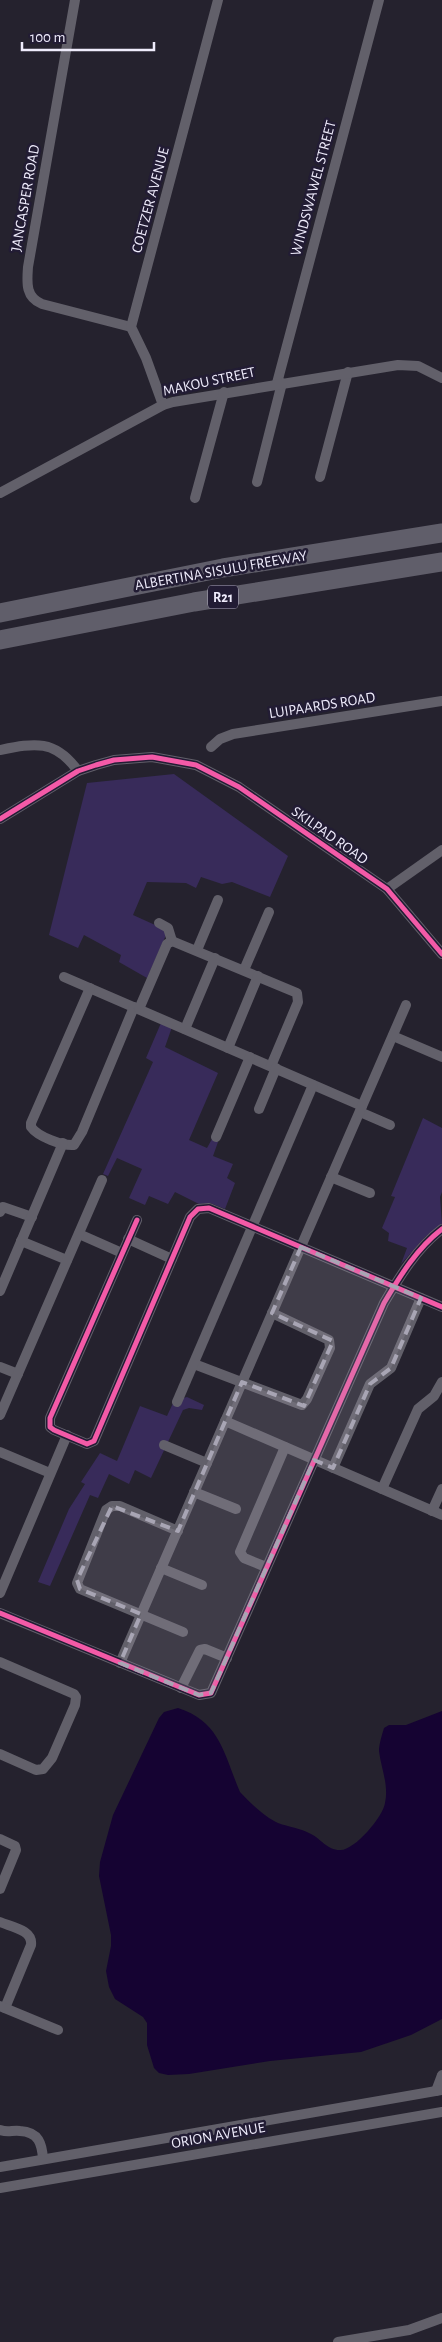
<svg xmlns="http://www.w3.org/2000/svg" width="442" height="2342" viewBox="0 0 442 2342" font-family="'Alegreya Sans',sans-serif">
<rect width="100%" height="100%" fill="#25222e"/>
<g fill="#382b5a">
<polygon points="174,774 288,856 270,897 232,882 222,884 201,877 196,888 186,883 147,882 133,915 164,929 166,935 147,978 119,962 121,955 84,935 78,948 49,935 87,783"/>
<polygon points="161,1023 172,1027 165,1047 218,1073 189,1140 207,1148 212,1139 218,1142 213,1156 233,1164 227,1178 235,1183 225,1209 210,1203 199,1204 175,1192 168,1204 149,1196 145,1205 129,1198 142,1169 117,1158 108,1176 103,1174 153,1062 146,1058"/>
<polygon points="423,1118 442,1128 442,1192 440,1197 442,1224 425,1237 401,1264 407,1248 388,1241 389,1233 382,1228 395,1197 391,1196"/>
<polygon points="187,1397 204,1405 202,1410 189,1408 183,1410 151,1478 135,1470 129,1484 109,1474 98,1498 90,1495 50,1586 38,1582 69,1509 85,1484 81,1482 100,1453 117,1461 140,1406 167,1416 174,1401"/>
</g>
<path fill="#150332" d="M178,1708C221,1722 224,1755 240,1792C250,1803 265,1817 278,1823C289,1827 300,1828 311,1834C321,1839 327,1850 340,1850C354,1851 383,1817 385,1803C389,1785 381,1768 379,1751C379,1744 382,1735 384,1728L389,1725H406L442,1711V2019L411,2035L361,2052L270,2061L189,2074L168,2075L159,2073L154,2068L147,2045V2023L143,2017L115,1999L109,1987L106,1971L111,1946V1935L99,1876L100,1862L113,1815L159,1718L164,1712Z"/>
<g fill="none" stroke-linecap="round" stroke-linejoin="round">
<g stroke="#62606a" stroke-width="10">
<path d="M75,0L28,267C27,282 25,297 42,304L131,327"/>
<polyline points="277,383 379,0"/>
<polyline points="163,405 146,358 131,327 218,0"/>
<polyline points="320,477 348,372"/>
<polyline points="257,482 282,383"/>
<polyline points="0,493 163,405 173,402 398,365 418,366 442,378"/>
<polyline points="195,498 224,392"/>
<polyline points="211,747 220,739 233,734 442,701"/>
<path d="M0,750C35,743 55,739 78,771"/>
<polyline points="0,819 78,771 96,765 114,760 152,757 196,765 239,787 387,889 442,954"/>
<polyline points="387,889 442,850"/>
<polyline points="159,923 168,928 172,941"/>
<polyline points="197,950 218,900"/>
<polyline points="244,970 269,912"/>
<polyline points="64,977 362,1106"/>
<path d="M90,988L31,1123V1127C38,1137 63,1146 74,1145L82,1132L134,1007"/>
<polyline points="139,1009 167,944 172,941 297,993 298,1002 271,1066"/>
<polyline points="185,1029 215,958"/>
<polyline points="393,1036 442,1057"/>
<polyline points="228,1048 258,976"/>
<polyline points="259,1109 276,1068"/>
<polyline points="360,1112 390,1125"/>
<polyline points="216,1137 250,1057"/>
<polyline points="331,1177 370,1193"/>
<polyline points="0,1212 3,1207 32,1217"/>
<polyline points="137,1220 50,1418 50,1427 54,1430 87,1444 94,1441 190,1217 198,1209 209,1208 442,1307"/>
<polyline points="79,1234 122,1253"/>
<polyline points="128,1239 172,1259"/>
<polyline points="21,1241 67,1260"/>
<polyline points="0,1291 63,1143"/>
<polyline points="194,1364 302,1405 307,1399 330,1348 329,1340 272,1313"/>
<polyline points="0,1367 18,1374"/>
<polyline points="177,1402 313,1085"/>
<polyline points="0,1415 102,1180"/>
<polyline points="225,1421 442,1515"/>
<polyline points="164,1445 207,1463"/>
<polyline points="0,1452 50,1473"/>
<polyline points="333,1468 370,1384 391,1368 421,1298"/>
<polyline points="382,1489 418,1409 434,1396 442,1382"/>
<polyline points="194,1492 236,1509"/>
<polyline points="432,1511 442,1489"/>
<polyline points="178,1531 120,1506 112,1506 106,1510 77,1583 80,1589 183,1632"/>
<polyline points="266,1567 244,1558 240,1552 285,1447"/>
<polyline points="161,1568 202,1585"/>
<polyline points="0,1593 67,1435"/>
<path d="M0,1613L199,1695L211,1693L384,1303C400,1276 417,1248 442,1229"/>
<polyline points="0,1662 74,1694 76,1697 75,1705 52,1758 43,1769 36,1770 0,1754"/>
<polyline points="120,1663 406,1005"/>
<polyline points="181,1688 200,1650 205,1649 227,1658"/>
<polyline points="0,1839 15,1846 16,1850 0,1889"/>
<path d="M0,1922C12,1927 33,1930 31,1945L5,2008"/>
<polyline points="0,2006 58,2030"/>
<polyline points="436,2091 442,2075"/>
<path d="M0,2130C8,2133 12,2130 20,2131C39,2132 42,2144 43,2159"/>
<polyline points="0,2167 442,2090"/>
<polyline points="0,2188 442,2112"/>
<polyline points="338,2342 409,2330 442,2318"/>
</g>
<g stroke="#605e6a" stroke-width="19">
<polyline points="0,613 223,568 442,533"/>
<polyline points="0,640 194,602 442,562"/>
</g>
<g stroke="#221c34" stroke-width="8">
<g id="cycleway">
<polyline points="0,819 78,771 96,765 114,760 152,757 196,765 239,787 387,889 442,954"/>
<polyline points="137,1220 50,1418 50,1427 54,1430 87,1444 94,1441 190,1217 198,1209 209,1208 442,1307"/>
<path d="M0,1613L199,1695L211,1693L384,1303C400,1276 417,1248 442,1229"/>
</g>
</g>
<use href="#cycleway" stroke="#f35aa7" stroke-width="5"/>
</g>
<path fill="#a8a5b4" fill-opacity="0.2" stroke="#a8a5b4" stroke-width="4" stroke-dasharray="10 6" stroke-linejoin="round" d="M301,1247L421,1298L391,1368L370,1384L333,1468L314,1460L211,1693L199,1695L120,1663L141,1614L80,1589L77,1580L112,1506L178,1531L242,1382L304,1406L333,1341L272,1313Z"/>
<g text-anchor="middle" stroke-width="5" stroke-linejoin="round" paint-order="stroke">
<rect fill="#221c34" stroke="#b2aec0" stroke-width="1" x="208" y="585.5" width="30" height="23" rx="4"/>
<g font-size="14" font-weight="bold" fill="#efecfc">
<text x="223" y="602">R21</text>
</g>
<g font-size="15" fill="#efecfc" stroke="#221c34">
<text transform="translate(313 188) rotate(-75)" y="5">WINDSWAWEL STREET</text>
<text transform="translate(25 198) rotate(-80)" y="5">JANCASPER ROAD</text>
<text transform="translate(150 200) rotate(-75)" y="5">COETZER AVENUE</text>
<text transform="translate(209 381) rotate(-12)" y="5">MAKOU STREET</text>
<text transform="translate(221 570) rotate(-10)" y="5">ALBERTINA SISULU FREEWAY</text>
<text transform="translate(322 705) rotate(-9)" y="5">LUIPAARDS ROAD</text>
<text transform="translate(330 835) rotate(35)" y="5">SKILPAD ROAD</text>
<text transform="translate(218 2135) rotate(-10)" y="5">ORION AVENUE</text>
</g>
</g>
<path d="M22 42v8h132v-8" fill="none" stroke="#efecfc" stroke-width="2.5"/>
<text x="30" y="42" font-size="15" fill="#efecfc" stroke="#221c34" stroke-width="4" paint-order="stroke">100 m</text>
</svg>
